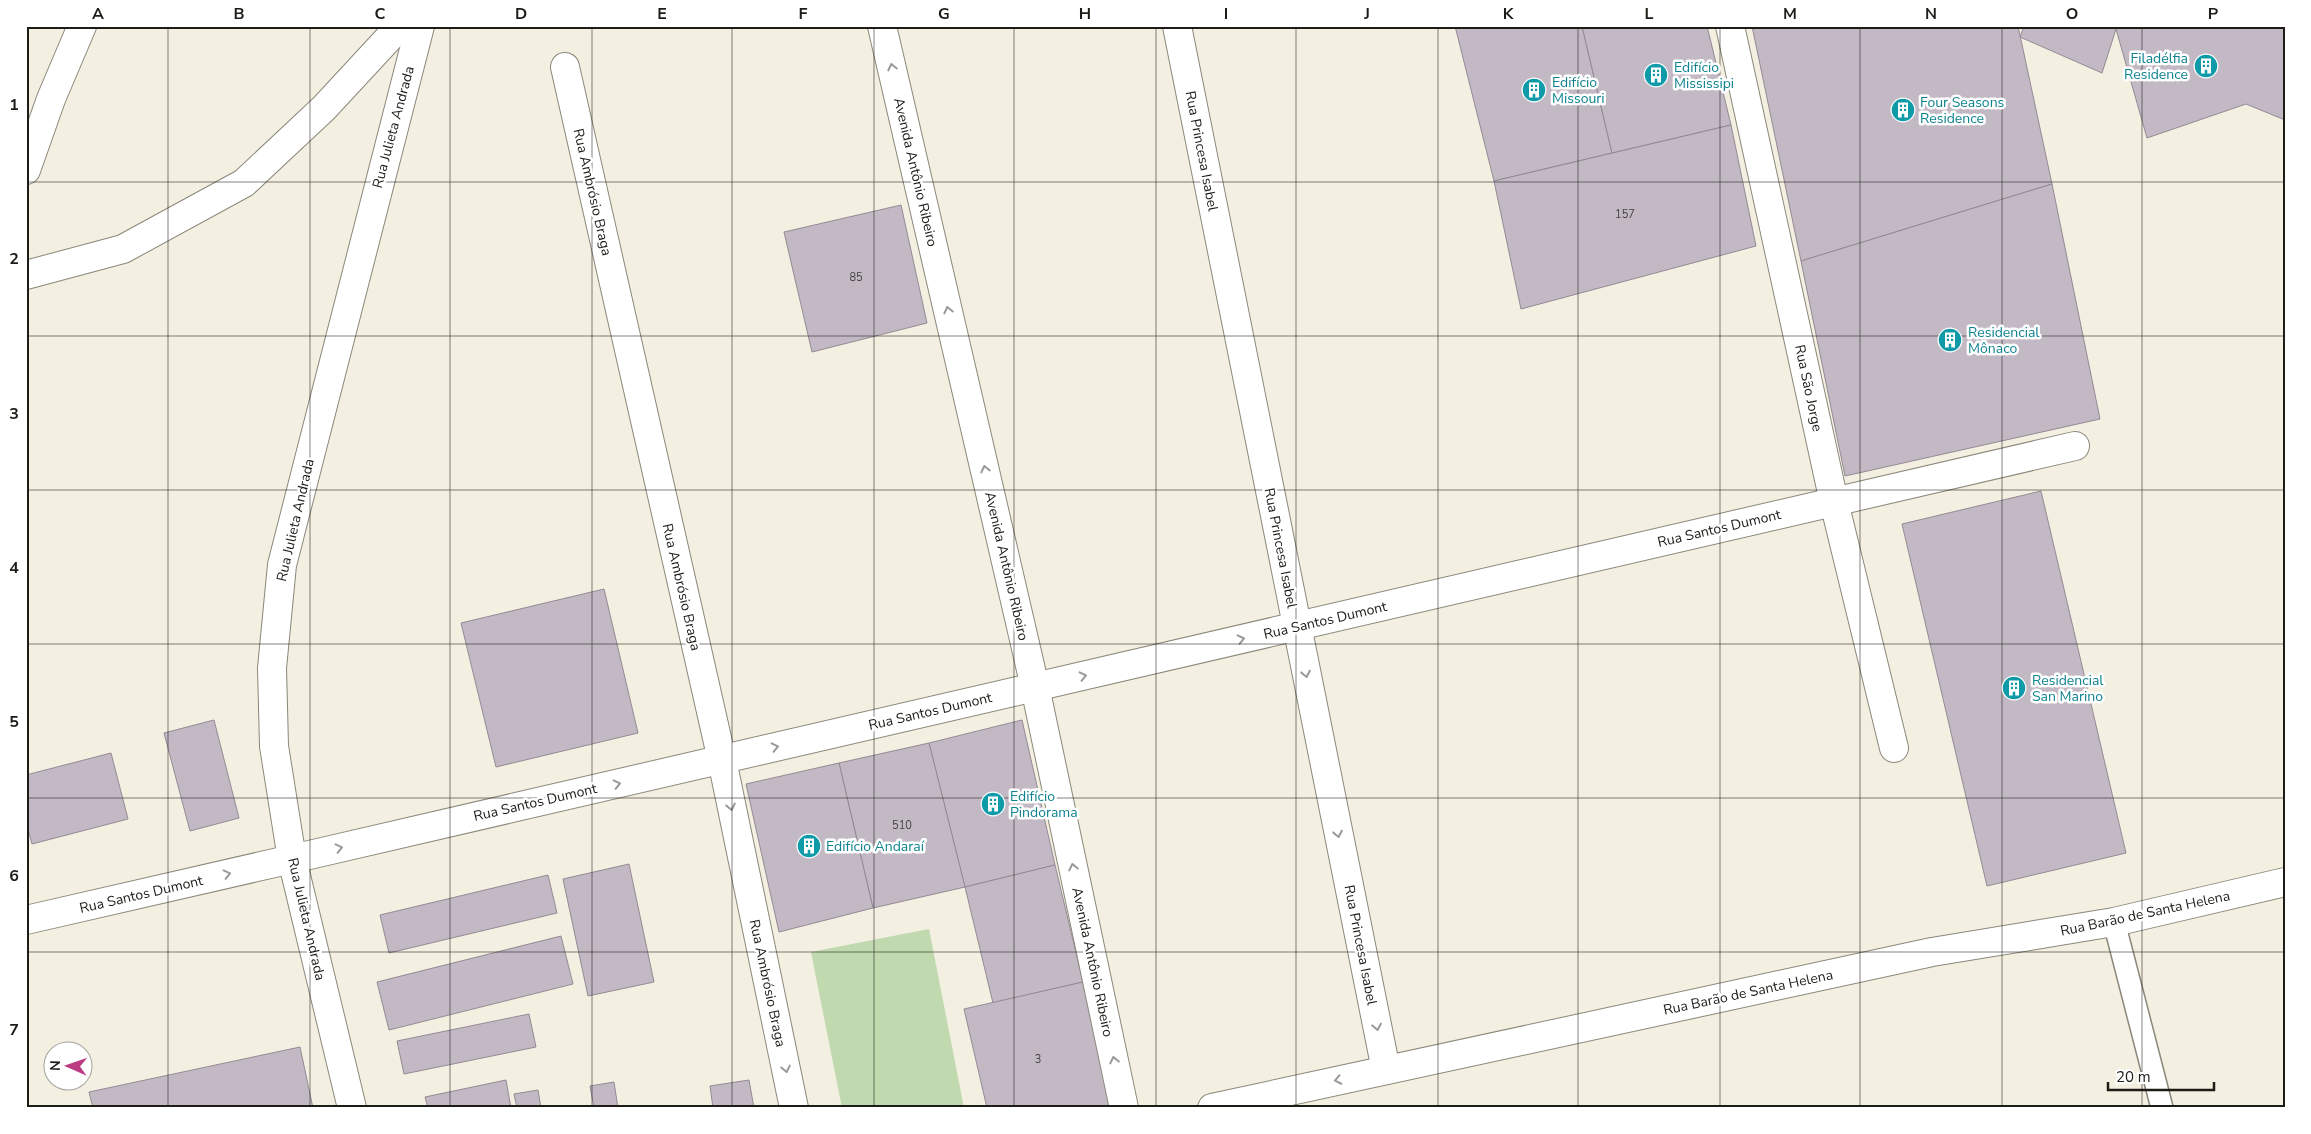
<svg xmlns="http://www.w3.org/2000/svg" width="2311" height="1134" viewBox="0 0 2311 1134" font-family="'Nunito Sans',sans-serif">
<rect width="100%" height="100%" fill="#f3efe1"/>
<polygon fill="#c0d9af" points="929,929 964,1108 842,1108 811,952"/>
<g fill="#c3b9c5" stroke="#938a95">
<polygon points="1455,26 1582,26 1612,153 1494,181"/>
<polygon points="1582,26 1707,26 1731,125 1612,153"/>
<polygon points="1752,26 2018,26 2052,184 1801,261"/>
<polygon points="2024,26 2117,26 2102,73 2020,37"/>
<polygon points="2121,26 2285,26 2285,120 2246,104 2147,138 2116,29"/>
<polygon points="1731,125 1756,246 1521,309 1494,181"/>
<polygon points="2052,184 2100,419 1845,476 1801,261"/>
<polygon points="901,205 927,323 812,352 784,232"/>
<polygon points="2041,491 2126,853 1987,886 1902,524"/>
<polygon points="604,589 638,733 496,767 461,623"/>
<polygon points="214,720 239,818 190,831 164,733"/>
<polygon points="1022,720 1055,865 965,887 929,743"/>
<polygon points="929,743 965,887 873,908 839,763"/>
<polygon points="111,753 128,819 32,844 26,822 26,775"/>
<polygon points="839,763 873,908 779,932 746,784"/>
<polygon points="629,864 654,982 588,996 563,879"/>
<polygon points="1055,865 1083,982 993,1003 965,887"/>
<polygon points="548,875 557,913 389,953 380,915"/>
<polygon points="561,936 573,984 389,1030 377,982"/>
<polygon points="1083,982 1111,1108 987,1108 964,1009"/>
<polygon points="529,1014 536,1047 404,1074 397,1041"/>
<polygon points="300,1047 313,1108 93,1108 89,1092"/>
<polygon points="506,1080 511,1108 428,1108 425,1097"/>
<polygon points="749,1080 754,1108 713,1108 710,1086"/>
<polygon points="614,1082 618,1108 594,1108 590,1086"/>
<polygon points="538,1090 541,1108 517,1108 514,1094"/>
</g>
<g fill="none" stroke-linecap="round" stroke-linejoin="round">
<g stroke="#8b887b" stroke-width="24">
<polyline id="service" points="2114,922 2162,1108"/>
</g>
<g stroke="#8b887b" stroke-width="30">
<g id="minor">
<polyline points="882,26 1035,687 1124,1108"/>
<polyline points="1177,26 1386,1070"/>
<polyline points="1730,26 1834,502 1894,748"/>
<polyline points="565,67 722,760 794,1108"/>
<polyline points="26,170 51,99 82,26"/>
<polyline points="26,275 123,249 244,183 324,108 400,26"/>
<polyline points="292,859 2075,446"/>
<polyline points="1212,1108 1932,952 2114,922 2285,882"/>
</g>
</g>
<g stroke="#8b887b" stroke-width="30">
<g id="tertiary">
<polyline points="26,920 292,859"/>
<polyline points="352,1108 292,859 274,746 272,668 282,565 420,26"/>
</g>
</g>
<use href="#service" stroke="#fff" stroke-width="21"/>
<use href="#minor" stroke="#fff" stroke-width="28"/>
<use href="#tertiary" stroke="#fff" stroke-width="28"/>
</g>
<defs><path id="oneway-chevron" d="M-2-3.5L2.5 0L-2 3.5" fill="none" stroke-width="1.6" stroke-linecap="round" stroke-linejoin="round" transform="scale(1.25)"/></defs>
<g stroke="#999997">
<use href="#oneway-chevron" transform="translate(892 67) rotate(-103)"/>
<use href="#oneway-chevron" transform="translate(948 310) rotate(-103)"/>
<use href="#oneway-chevron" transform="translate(985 469) rotate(-103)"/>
<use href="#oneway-chevron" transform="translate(1241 639) rotate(-13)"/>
<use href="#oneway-chevron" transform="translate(1306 674) rotate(79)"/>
<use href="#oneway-chevron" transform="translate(1083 676) rotate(-13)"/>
<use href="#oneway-chevron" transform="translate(775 747) rotate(-13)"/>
<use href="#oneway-chevron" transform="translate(617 784) rotate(-13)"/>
<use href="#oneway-chevron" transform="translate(731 807) rotate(78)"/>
<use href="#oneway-chevron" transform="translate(1338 834) rotate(79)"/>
<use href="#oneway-chevron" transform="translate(339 848) rotate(-13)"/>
<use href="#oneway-chevron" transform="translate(1073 867) rotate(-102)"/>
<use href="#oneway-chevron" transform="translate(227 874) rotate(-13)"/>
<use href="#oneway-chevron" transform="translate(1377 1027) rotate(79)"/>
<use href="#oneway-chevron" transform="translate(1114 1060) rotate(-102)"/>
<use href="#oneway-chevron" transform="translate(786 1069) rotate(78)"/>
<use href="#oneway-chevron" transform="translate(1338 1080) rotate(168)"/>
</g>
<path fill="none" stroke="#1d1c17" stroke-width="1" stroke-opacity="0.55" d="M168,26V1108M310,26V1108M450,26V1108M592,26V1108M732,26V1108M874,26V1108M1014,26V1108M1156,26V1108M1296,26V1108M1438,26V1108M1578,26V1108M1720,26V1108M1860,26V1108M2002,26V1108M2142,26V1108M26,182H2285M26,336H2285M26,490H2285M26,644H2285M26,798H2285M26,952H2285"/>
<defs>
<g id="building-disc" transform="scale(1.25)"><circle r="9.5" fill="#0f9aa8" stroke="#fff"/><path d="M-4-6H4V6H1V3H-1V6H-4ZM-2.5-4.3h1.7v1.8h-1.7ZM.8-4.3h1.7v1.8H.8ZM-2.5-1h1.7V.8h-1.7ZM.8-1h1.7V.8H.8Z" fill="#fff"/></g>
</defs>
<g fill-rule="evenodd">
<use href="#building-disc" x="2206" y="66"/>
<use href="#building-disc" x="1656" y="75"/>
<use href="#building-disc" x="1534" y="90"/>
<use href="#building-disc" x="1903" y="110"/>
<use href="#building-disc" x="1950" y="340"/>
<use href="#building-disc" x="2014" y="688"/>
<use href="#building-disc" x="993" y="804"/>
<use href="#building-disc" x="809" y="846"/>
</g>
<g text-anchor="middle" stroke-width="5" stroke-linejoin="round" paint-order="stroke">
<g font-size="11" fill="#464342">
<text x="1625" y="218">157</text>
<text x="856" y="281">85</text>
<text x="902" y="829">510</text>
<text x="1038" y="1063">3</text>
</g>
<g font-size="14" fill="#0d838f" stroke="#fff" text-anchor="start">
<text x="2188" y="63" text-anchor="end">Filadélfia<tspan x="2188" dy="16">Residence</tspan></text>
<text x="1674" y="72">Edifício<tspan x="1674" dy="16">Mississipi</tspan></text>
<text x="1552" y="87">Edifício<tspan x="1552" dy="16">Missouri</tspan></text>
<text x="1920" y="107">Four Seasons<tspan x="1920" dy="16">Residence</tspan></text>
<text x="1968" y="337">Residencial<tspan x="1968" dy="16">Mônaco</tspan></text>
<text x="2032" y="685">Residencial<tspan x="2032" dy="16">San Marino</tspan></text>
<text x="1010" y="801">Edifício<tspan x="1010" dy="16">Pindorama</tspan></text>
<text x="826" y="851">Edifício Andaraí</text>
</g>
<g font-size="14" fill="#1d1c17" stroke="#fff">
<text transform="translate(393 127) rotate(-75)" y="5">Rua Julieta Andrada</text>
<text transform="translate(1202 151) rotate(79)" y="5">Rua Princesa Isabel</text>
<text transform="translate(916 172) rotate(77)" y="5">Avenida Antônio Ribeiro</text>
<text transform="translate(593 192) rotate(77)" y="5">Rua Ambrósio Braga</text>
<text transform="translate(1809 388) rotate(78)" y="5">Rua São Jorge</text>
<text transform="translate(295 520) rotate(-77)" y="5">Rua Julieta Andrada</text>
<text transform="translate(1719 528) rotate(-13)" y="5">Rua Santos Dumont</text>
<text transform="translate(1281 548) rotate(79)" y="5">Rua Princesa Isabel</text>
<text transform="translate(1007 566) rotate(77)" y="5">Avenida Antônio Ribeiro</text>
<text transform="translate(682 587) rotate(77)" y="5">Rua Ambrósio Braga</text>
<text transform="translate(1325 620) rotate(-13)" y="5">Rua Santos Dumont</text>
<text transform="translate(930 711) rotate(-13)" y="5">Rua Santos Dumont</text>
<text transform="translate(535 802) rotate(-13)" y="5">Rua Santos Dumont</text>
<text transform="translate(141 894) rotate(-13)" y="5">Rua Santos Dumont</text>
<text transform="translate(2145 913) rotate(-12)" y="5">Rua Barão de Santa Helena</text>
<text transform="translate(307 919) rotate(77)" y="5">Rua Julieta Andrada</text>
<text transform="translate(1361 945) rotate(79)" y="5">Rua Princesa Isabel</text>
<text transform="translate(1093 962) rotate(78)" y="5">Avenida Antônio Ribeiro</text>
<text transform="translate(768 983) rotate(78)" y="5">Rua Ambrósio Braga</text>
<text transform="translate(1748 992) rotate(-12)" y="5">Rua Barão de Santa Helena</text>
</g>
</g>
<rect width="2311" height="1134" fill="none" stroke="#ffffff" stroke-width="55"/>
<g transform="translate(68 1066) rotate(272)"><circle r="24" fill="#ffffff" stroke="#a5a4a2"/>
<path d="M0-4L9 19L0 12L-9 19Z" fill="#bc3a82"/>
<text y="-8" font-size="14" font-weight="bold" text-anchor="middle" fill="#1d1c17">N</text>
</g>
<path d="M2108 1082v8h106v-8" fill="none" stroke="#1d1c17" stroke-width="2.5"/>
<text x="2116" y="1082" font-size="15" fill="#1d1c17" stroke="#ffffff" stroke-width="4" paint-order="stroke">20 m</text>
<rect x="28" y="28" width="2256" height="1078" fill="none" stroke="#1d1c17" stroke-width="2"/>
<g font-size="16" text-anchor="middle" font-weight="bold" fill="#1d1c17">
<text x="98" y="19">A</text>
<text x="239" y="19">B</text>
<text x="380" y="19">C</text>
<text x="521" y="19">D</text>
<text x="662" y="19">E</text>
<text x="803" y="19">F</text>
<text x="944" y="19">G</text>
<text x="1085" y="19">H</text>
<text x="1226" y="19">I</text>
<text x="1367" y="19">J</text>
<text x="1508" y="19">K</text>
<text x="1649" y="19">L</text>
<text x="1790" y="19">M</text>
<text x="1931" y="19">N</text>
<text x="2072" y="19">O</text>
<text x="2213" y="19">P</text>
<text x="14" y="110">1</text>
<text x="14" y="264">2</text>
<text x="14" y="419">3</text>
<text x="14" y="573">4</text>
<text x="14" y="727">5</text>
<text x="14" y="881">6</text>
<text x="14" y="1035">7</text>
</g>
</svg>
